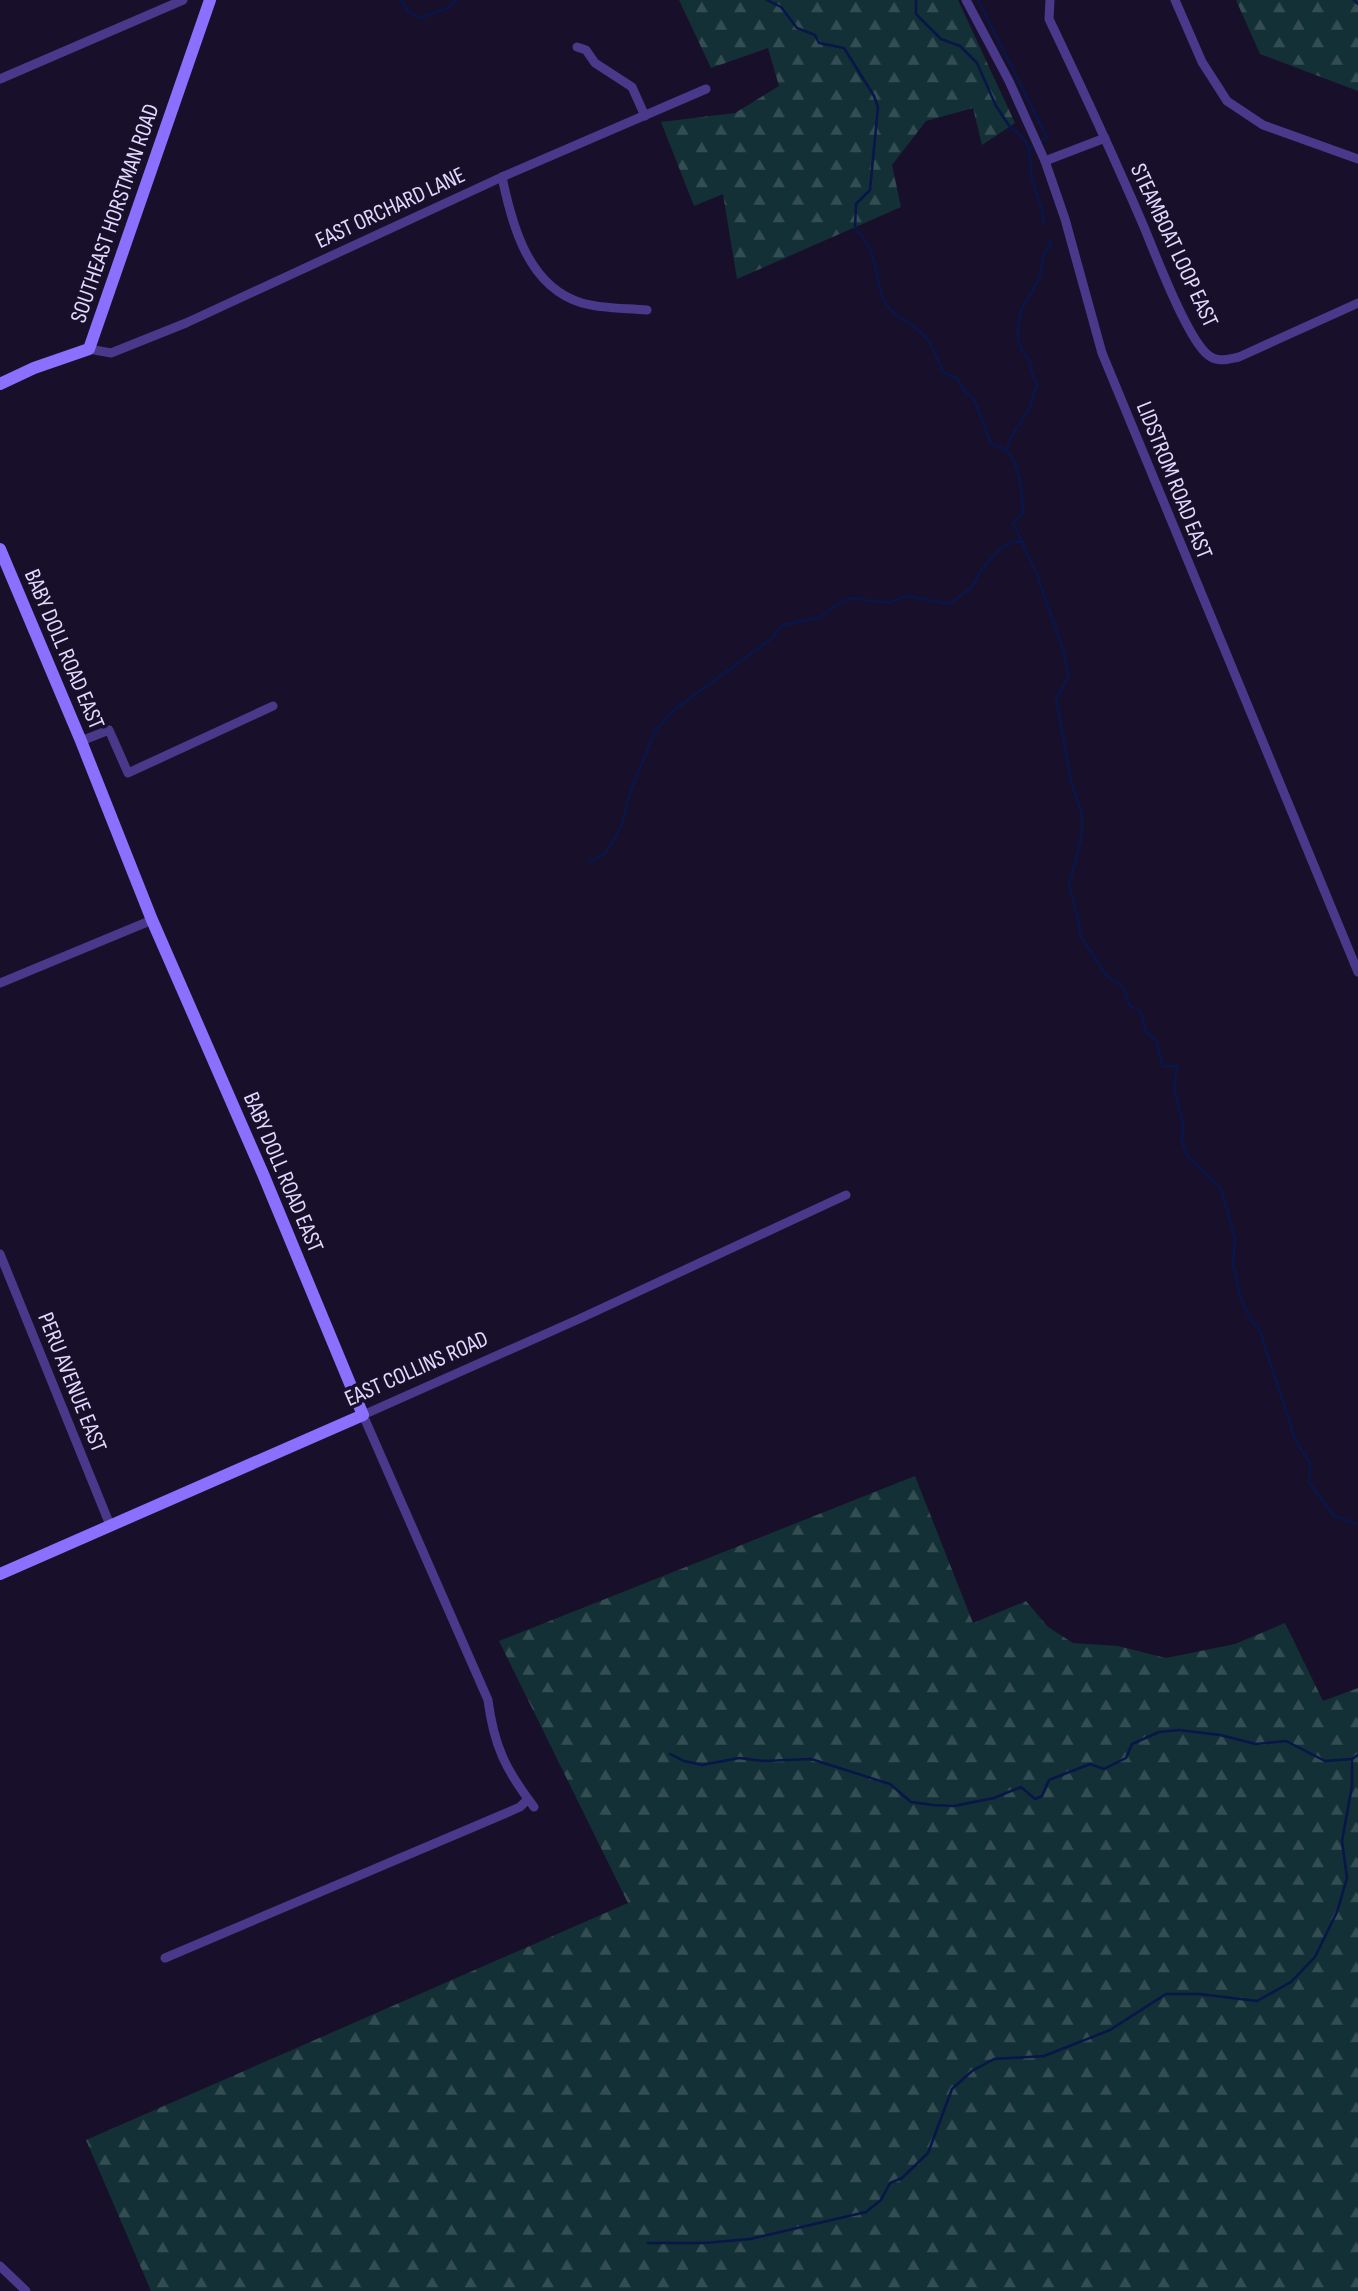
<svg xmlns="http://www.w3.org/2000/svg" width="1358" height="2291" viewBox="0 0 1358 2291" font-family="'Sofia Sans Condensed',sans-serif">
<defs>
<pattern id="forest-firs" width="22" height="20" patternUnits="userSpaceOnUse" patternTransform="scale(1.75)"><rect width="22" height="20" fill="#123035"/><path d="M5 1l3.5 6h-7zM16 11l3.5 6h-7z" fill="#344d53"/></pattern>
</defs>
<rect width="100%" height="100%" fill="#18102a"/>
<g fill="url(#forest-firs)">
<polygon points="679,0 958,0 1015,123 982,145 973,108 926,121 892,165 901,207 737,279 723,194 694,206 661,122 735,113 779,86 768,48 711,68"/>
<polygon points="1236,0 1358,0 1358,91 1260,54"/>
<polygon points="915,1476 973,1623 1026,1601 1048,1627 1073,1643 1118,1646 1166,1658 1235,1644 1285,1623 1323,1701 1358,1688 1358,2291 151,2291 86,2140 628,1903 499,1641"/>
</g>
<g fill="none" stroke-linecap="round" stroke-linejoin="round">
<g stroke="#09164a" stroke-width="2.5">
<polyline points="401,0 408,11 421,18 447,8 457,0"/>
<path d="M767,0L781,7L797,28L815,35L819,43L844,48L874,96L878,107L870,190L856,204L855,229C876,247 874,268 881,293C888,317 914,322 927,339C935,349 938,363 944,373L957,378L965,391L974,399L991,444C995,446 1003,448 1007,451C1019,461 1023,498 1023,513L1013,523L1038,577L1064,653L1069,676L1056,698L1071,781L1082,815V835L1069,886L1078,918L1080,935L1106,975L1124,988L1129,1005L1141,1012L1146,1031L1156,1041L1163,1066H1177L1174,1088L1183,1123L1182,1141L1187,1155L1221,1189L1235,1239L1233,1265L1241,1299L1250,1318L1260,1332L1295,1439L1310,1464L1309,1482L1334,1516L1358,1524"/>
<polyline points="916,0 916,14 941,39 960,46 977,63 996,106 1010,127 1023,137 1029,149 1032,178 1042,210 1044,225"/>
<polyline points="978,0 1047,137 1029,149"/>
<polyline points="1354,0 1358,4"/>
<polyline points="1007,450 1010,439 1029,409 1037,384 1031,371 1030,361 1022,351 1018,340 1018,327 1021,310 1039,279 1044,253 1051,246 1049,240"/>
<polyline points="590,862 604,854 612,843 622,824 631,790 655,731 674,710 771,639 783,625 821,617 834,606 850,598 888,603 907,596 949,604 972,587 981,570 999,550 1012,542 1024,542"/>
<polyline points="670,1754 684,1761 702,1765 739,1758 764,1761 811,1759 890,1784 911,1802 933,1805 954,1806 994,1798 1021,1787 1035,1799 1042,1796 1049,1780 1090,1764 1104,1769 1126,1758 1132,1744 1159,1732 1179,1730 1220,1735 1256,1744 1286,1741 1325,1761 1352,1759 1358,1755"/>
<polyline points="648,2243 704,2243 750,2239 866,2212 881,2200 890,2183 902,2178 928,2153 952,2089 972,2071 994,2059 1044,2056 1110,2030 1166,1994 1199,1994 1257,2001 1291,1982 1315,1957 1337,1912 1347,1878 1342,1841 1352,1786 1352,1759"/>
</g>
<g stroke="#49398b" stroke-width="9">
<polyline points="966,0 1009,81 1045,161 1065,219 1102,353 1358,972"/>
<path d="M1050,0L1049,19C1082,88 1114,157 1144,227C1156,256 1187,338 1208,355C1218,363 1228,359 1239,357L1358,303"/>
<polyline points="1175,0 1202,62 1227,101 1263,125 1358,159"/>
<polyline points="577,47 586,50 595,63 632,87 645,116"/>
<polyline points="0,79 183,0"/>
<polyline points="1045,161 1105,138"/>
<path d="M502,177C512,225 528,287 582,303C603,309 625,308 647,310"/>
<polyline points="89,349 111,353 186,323 502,177 706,89"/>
<polyline points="81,741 109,730 128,773 273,706"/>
<polyline points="0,983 152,920"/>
<polyline points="0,1254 110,1525"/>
<path d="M534,1807C506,1770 494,1747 488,1700L363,1415L579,1319L846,1195"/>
<polyline points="165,1958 504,1814 520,1807 528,1799"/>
<polyline points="0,2266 26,2291"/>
</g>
<g stroke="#8b70ff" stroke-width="12">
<polyline points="0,384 34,368 89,349 210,0"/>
<polyline points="0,549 81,741 152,920 263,1174 363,1415 0,1574"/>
</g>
</g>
<g text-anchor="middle" stroke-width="7" stroke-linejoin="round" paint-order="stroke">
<g font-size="23" fill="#e3d9ff" stroke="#18102a">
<text transform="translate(390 207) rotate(-25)" y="8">EAST ORCHARD LANE</text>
<text transform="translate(114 213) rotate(-71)" y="8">SOUTHEAST HORSTMAN ROAD</text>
<text transform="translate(1175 245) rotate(65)" y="8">STEAMBOAT LOOP EAST</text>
<text transform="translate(1175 480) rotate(68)" y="8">LIDSTROM ROAD EAST</text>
<text transform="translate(65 649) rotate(67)" y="8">BABY DOLL ROAD EAST</text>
<text transform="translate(284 1172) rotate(67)" y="8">BABY DOLL ROAD EAST</text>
<text transform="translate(416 1368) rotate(-24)" y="8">EAST COLLINS ROAD</text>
<text transform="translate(73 1382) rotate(68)" y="8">PERU AVENUE EAST</text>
</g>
</g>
</svg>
